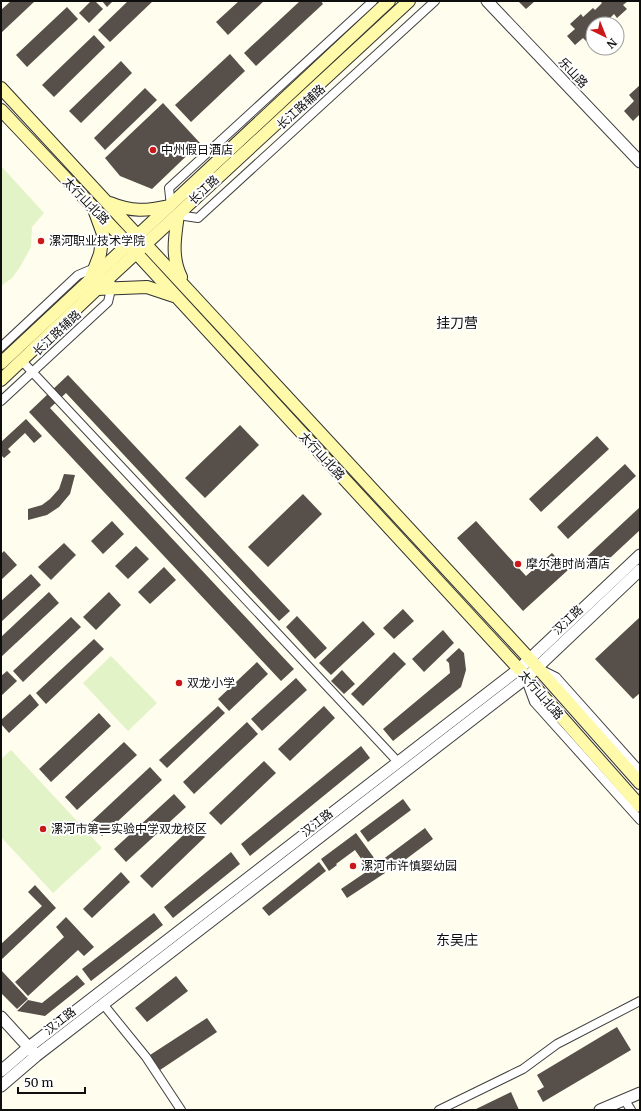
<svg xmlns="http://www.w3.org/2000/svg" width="641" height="1111" viewBox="0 0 641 1111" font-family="Merriweather,'Noto Sans SC',serif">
<rect width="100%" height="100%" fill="#fffdee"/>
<g fill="#e2f4c7">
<polygon points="1,166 44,213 32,227 31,247 20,267 12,278 1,286"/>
<polygon points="111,656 157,703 128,731 83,683"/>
<polygon points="11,750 102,848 53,893 1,837 1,759"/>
</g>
<g fill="#574f49">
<polygon points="11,1 35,1 1,33 1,10"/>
<polygon points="91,1 95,1 103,9 89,23 79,13"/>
<polygon points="102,1 113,1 107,7"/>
<polygon points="128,1 153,1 110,42 98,30"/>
<polygon points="239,1 264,1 228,35 216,22"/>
<polygon points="300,1 321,1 323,4 256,66 244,53"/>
<polygon points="518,1 535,1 526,9"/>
<polygon points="600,1 628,1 623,5 627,9 617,18 614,14 606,22 604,20 600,24 593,24 593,37 587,42 583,38 575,45 567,36 575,29 570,24 581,14 583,17 593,8 595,10 602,3"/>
<polygon points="67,7 78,19 27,67 16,55"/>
<polygon points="94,35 105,47 54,97 42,85"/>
<polygon points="230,54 245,71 191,122 175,105"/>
<polygon points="121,61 132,73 81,123 69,111"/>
<polygon points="640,85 640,114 633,121 624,111 634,101 629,95"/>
<polygon points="145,88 157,100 105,150 94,138"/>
<polygon points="163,103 200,143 152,189 120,176 105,158"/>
<polygon points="68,375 290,611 279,621 66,393 50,408 294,669 281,681 29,412"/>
<polygon points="26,419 42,436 34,443 25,433 8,449 11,452 4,458 1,455 1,442"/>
<polygon points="240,425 259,445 205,498 185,478"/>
<polygon points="597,436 609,449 541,512 529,499"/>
<polygon points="625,464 636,476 568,539 557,527"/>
<polygon points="64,474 75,475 70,494 59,507 47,515 28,520 28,509 42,505 50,499 59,489"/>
<polygon points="303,494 322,514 268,567 248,547"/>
<polygon points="640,507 640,530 596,571 584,559"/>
<polygon points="112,521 124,534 103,554 91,541"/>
<polygon points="476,521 526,576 552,553 568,570 523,611 457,538"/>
<polygon points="64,543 76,555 51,580 38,567"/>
<polygon points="136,546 149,559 128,579 115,566"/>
<polygon points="4,551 17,565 1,580 1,554"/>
<polygon points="164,567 176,580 150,604 138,592"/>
<polygon points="31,574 41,585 1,622 1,601"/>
<polygon points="49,592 59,603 1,657 1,637"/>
<polygon points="109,592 121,605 96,630 83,617"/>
<polygon points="403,609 414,621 394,639 383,628"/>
<polygon points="297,616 327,648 315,659 286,627"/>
<polygon points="71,617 81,627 23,682 13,671"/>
<polygon points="640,617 640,693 633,699 595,659"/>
<polygon points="363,621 375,634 331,675 319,663"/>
<polygon points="443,630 454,643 424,672 412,659"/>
<polygon points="94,639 104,649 46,704 36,693"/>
<polygon points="459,648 464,653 466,670 461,687 393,741 383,729 450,673 449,663 446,660"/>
<polygon points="394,652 406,664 363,706 351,694"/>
<polygon points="257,662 268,674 229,711 218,699"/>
<polygon points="342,670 355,684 344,694 331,681"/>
<polygon points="7,671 17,681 1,696 1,676"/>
<polygon points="296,678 307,690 262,731 251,719"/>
<polygon points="30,694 39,705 9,733 1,724 1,720"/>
<polygon points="218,706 225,713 167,768 159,760"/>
<polygon points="324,706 335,718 290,761 278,749"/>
<polygon points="99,713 111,726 51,782 39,769"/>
<polygon points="247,722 258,734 194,794 183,782"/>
<polygon points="124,742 137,755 77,810 65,797"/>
<polygon points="361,746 370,758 250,856 241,844"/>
<polygon points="264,761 276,773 221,825 209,813"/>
<polygon points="150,767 162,780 102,836 90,823"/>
<polygon points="174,794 186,807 126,862 114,849"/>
<polygon points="403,799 411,810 368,842 360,831"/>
<polygon points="194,825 205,837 152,888 140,876"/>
<polygon points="425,828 433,839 390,871 382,860"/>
<polygon points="356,833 385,873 347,898 341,889 369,870 355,850 336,864 337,865 329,871 321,859"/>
<polygon points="231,852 240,864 173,918 164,907"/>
<polygon points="319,862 326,871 269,916 262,908"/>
<polygon points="121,872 130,882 92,918 83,909"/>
<polygon points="35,885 56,908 1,960 1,944 42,906 28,892"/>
<polygon points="154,913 163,925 91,981 82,969"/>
<polygon points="66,917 94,947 84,956 78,950 28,996 15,982 64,937 56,927"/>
<polygon points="1,970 28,999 17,1009 1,993"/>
<polygon points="77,975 85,984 45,1016 17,1011 28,1000 42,1003"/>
<polygon points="176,976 188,991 147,1022 135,1008"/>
<polygon points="207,1018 217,1032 160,1070 150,1055"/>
<polygon points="617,1027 631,1050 543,1102 537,1091 544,1087 537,1075"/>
<polygon points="511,1092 519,1110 474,1110"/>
</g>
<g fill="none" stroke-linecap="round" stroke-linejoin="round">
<g stroke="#414141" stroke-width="10">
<g id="minor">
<polyline points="171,206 169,188 373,1"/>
<polyline points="178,215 198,218 435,1"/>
<polyline points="1,347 78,275 97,267"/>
<polyline points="22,361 398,762"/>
<polyline points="1,401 108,302 112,285"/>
<polyline points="542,670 556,677 640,771"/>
<polyline points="526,680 534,702 640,820"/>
<polyline points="103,1004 146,1057 181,1110"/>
<polyline points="624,1099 631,1110"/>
<polyline points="439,1110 523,1069 557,1044 640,1001"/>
</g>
</g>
<g stroke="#414141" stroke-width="13">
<g id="tertiary">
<polyline points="487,1 640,162"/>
<polyline points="1,1017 33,1052"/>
<polyline points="1,1071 29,1047 519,669 640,555"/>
<polyline points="1,1086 36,1056 526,678 640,570"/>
<polyline points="600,1110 640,1093"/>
</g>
</g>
<g stroke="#303030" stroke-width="14">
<g id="secondary">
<polyline points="1,88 537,667 640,783"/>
<polyline points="1,110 128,244 519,669 640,806"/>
<path d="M110,203C132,212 146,211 169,206"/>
<path d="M178,215C175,236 171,257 181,277"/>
<polyline points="92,275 100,254 103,234 95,212"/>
<polyline points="97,289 147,287 174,296"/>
<polyline points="1,363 389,1"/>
<polyline points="1,380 97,289 409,1"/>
</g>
</g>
<use href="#minor" stroke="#fff" stroke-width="8"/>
<use href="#tertiary" stroke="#fff" stroke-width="11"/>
<use href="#secondary" stroke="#fffaa9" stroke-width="12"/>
</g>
<g fill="#cb1919" stroke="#fff" stroke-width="1.5">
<circle cx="153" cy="150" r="4"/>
<circle cx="41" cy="241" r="4"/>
<circle cx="518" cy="564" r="4"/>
<circle cx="179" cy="683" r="4"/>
<circle cx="43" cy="829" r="4"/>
<circle cx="353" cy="866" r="4"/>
</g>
<g text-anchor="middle" stroke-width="4" stroke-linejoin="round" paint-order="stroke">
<g font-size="12" fill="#0e0e0e" stroke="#fff">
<text transform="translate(573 73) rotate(47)" y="4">乐山路</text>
<text transform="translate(301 107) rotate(-42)" y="4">长江路辅路</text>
<text transform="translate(204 190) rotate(-43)" y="4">长江路</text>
<text transform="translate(86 201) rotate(46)" y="4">太行山北路</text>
<text transform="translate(57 333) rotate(-43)" y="4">长江路辅路</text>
<text transform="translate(322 456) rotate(47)" y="4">太行山北路</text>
<text transform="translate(568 620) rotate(-43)" y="4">汉江路</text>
<text transform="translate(541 695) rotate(49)" y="4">太行山北路</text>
<text transform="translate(317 823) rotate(-38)" y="4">汉江路</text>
<text transform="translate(60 1021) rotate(-38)" y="4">汉江路</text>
</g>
<g font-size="12" fill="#0e0e0e" stroke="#fff" text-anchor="start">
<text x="161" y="154">中州假日酒店</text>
<text x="49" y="245">漯河职业技术学院</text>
<text x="526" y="568">摩尔港时尚酒店</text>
<text x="187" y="687">双龙小学</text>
<text x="51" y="833">漯河市第二实验中学双龙校区</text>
<text x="361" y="870">漯河市许慎婴幼园</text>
</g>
<g font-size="14" fill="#0e0e0e" stroke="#fff">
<text x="457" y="328">挂刀营</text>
<text x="457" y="945">东吴庄</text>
</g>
</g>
<rect width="641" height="1111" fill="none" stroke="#0e0e0e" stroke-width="4"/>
<g transform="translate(605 36) rotate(137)"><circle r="19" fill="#ffffff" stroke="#9f9f9f"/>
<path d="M0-3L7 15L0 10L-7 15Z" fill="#cb1919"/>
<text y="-6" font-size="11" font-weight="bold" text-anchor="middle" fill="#0e0e0e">N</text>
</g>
<path d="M18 1087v6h67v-6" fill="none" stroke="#0e0e0e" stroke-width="2"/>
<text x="24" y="1087" font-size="12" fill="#0e0e0e" stroke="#ffffff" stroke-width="3" paint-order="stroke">50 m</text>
</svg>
